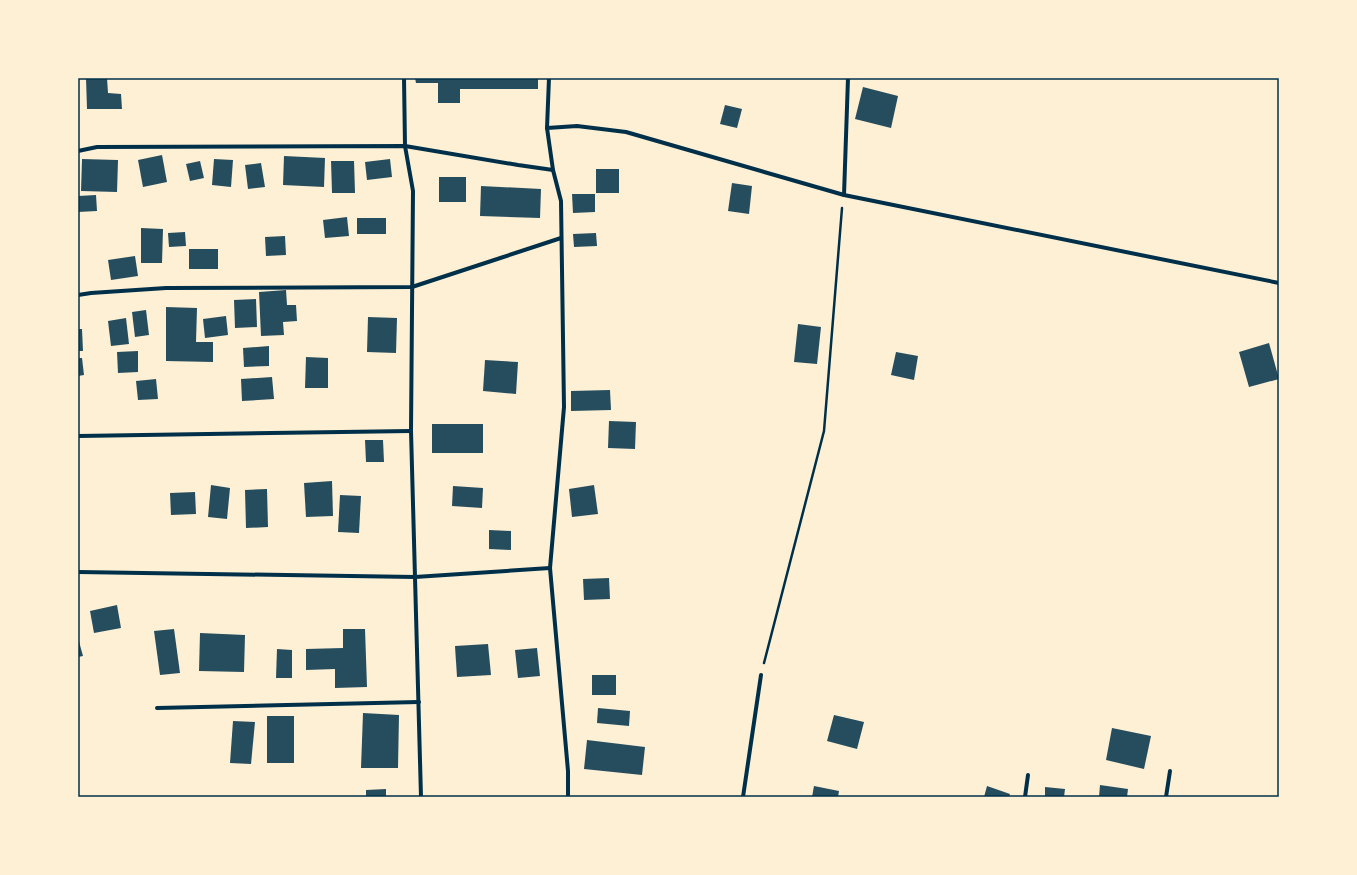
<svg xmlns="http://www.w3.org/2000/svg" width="1357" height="875" viewBox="0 0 1357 875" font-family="Arial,sans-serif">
<rect width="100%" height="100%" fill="#fdf0d5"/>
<g fill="#264d5e">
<polygon points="86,78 107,78 108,93 121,94 122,109 87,109"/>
<polygon points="415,78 538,78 538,89 460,89 460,103 438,103 438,83 416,83"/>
<polygon points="863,87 898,96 891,128 855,119"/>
<polygon points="725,105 742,109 737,128 720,124"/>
<polygon points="162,155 167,182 143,187 138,160"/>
<polygon points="284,156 325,158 324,187 283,185"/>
<polygon points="82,159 118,160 117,192 81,191"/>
<polygon points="214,159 233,160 231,187 212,185"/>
<polygon points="390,159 392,177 367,180 365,162"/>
<polygon points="200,161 204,178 190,181 186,164"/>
<polygon points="331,161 354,161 355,193 332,193"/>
<polygon points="261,163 265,187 248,189 245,165"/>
<rect x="596" y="169" width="23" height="24"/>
<rect x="439" y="177" width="27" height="25"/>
<polygon points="732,183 752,186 749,214 728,211"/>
<polygon points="481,186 541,189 540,218 480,216"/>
<polygon points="572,194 595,194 595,212 573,213"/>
<polygon points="96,195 97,211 78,212 78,196"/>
<polygon points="347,217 349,236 325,238 323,220"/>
<rect x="357" y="218" width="29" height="16"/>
<polygon points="141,228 163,229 162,263 141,263"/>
<polygon points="185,232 186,246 169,247 168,233"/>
<polygon points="596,233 597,246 574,247 573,234"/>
<polygon points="285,236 286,255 266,256 265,237"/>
<rect x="189" y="249" width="29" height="20"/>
<polygon points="135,256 138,276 111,280 108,260"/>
<polygon points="286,290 287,305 296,305 297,321 283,322 284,335 261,336 259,292"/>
<polygon points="256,299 257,327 235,328 234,300"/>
<polygon points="166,307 197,308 196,342 213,342 213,362 166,361"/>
<polygon points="146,310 149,335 135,337 132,312"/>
<polygon points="226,316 228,335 205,338 203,319"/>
<polygon points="368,317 397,318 396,353 367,352"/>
<polygon points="126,318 129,344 111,346 108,321"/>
<polygon points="798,324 821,327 817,364 794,362"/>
<polygon points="78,329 82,329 83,351 78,351"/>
<polygon points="1269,343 1279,379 1249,387 1239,352"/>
<polygon points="269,346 269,366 244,367 243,348"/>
<polygon points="138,351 138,372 118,373 117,352"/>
<polygon points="896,352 918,356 914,380 891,375"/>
<polygon points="306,357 328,358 328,388 305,388"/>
<polygon points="78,358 82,358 84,375 78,376"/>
<polygon points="485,360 518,362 516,394 483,391"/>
<polygon points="272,377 274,399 242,401 241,379"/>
<polygon points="156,379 158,399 138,400 136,381"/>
<polygon points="610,390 611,410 571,411 571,391"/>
<polygon points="609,421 636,422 635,449 608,448"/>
<rect x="432" y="424" width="51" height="29"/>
<polygon points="365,440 383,440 384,462 366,462"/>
<polygon points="332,481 333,516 306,517 304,483"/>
<polygon points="211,485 230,488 227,519 208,517"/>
<polygon points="594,485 598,514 572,517 569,489"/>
<polygon points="453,486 483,488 482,508 452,506"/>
<polygon points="267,489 268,527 246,528 245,490"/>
<polygon points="195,492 196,514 171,515 170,493"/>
<polygon points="340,495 361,496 359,533 338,532"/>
<polygon points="489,530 511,531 511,550 489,549"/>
<polygon points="609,578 610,599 584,600 583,579"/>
<polygon points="117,605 121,628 94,633 90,611"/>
<polygon points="174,629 180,673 160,675 154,631"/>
<polygon points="343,629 365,629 367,687 335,688 335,669 306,670 306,649 343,648"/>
<polygon points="200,633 245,635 244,672 199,671"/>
<polygon points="78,638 83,656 78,657"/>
<polygon points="488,644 491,675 457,677 455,646"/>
<polygon points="537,648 540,676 518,678 515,650"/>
<polygon points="277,649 292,650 292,678 276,678"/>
<rect x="592" y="675" width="24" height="20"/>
<polygon points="598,708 630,711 629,726 597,723"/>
<polygon points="363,713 399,715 398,768 361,768"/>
<polygon points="834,715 864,722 857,749 827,741"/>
<rect x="267" y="716" width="27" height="47"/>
<polygon points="233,721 255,722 251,764 230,763"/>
<polygon points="1112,728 1151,736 1144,769 1106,760"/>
<polygon points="587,740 645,747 642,775 584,769"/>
<polygon points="1100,785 1128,789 1127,797 1099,797"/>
<polygon points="814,786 839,791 838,797 812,797"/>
<polygon points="987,786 1010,794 1009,797 984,797"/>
<polygon points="1045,787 1065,789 1064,797 1045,797"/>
<polygon points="386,789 386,797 366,797 366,790"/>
</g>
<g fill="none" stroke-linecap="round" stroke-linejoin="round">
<polyline stroke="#003049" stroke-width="2.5" points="764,663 824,431 842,208"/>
<g stroke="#003049" stroke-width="4">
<polyline points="404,78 405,146 413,191 411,431 421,797"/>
<polyline points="549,78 547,128 553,170 561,201 564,407 550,568 568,771 568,797"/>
<polyline points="547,128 577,126 626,132 844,195 1279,283"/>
<polyline points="78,151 97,147 405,146 518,165 553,170"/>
<polyline points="844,195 848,78"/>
<polyline points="78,295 91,293 166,288 412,287 561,238"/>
<polyline points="78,436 411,431"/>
<polyline points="78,572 415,577 550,568"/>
<polyline points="157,708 419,702"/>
<polyline points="743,797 761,675"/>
<polyline points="1025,797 1028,775"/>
<polyline points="1166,797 1170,771"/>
</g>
</g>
<rect width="1357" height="875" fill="none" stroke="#fdf0d5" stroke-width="158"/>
<rect x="79" y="79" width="1199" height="717" fill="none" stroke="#003049" stroke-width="1.5"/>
</svg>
